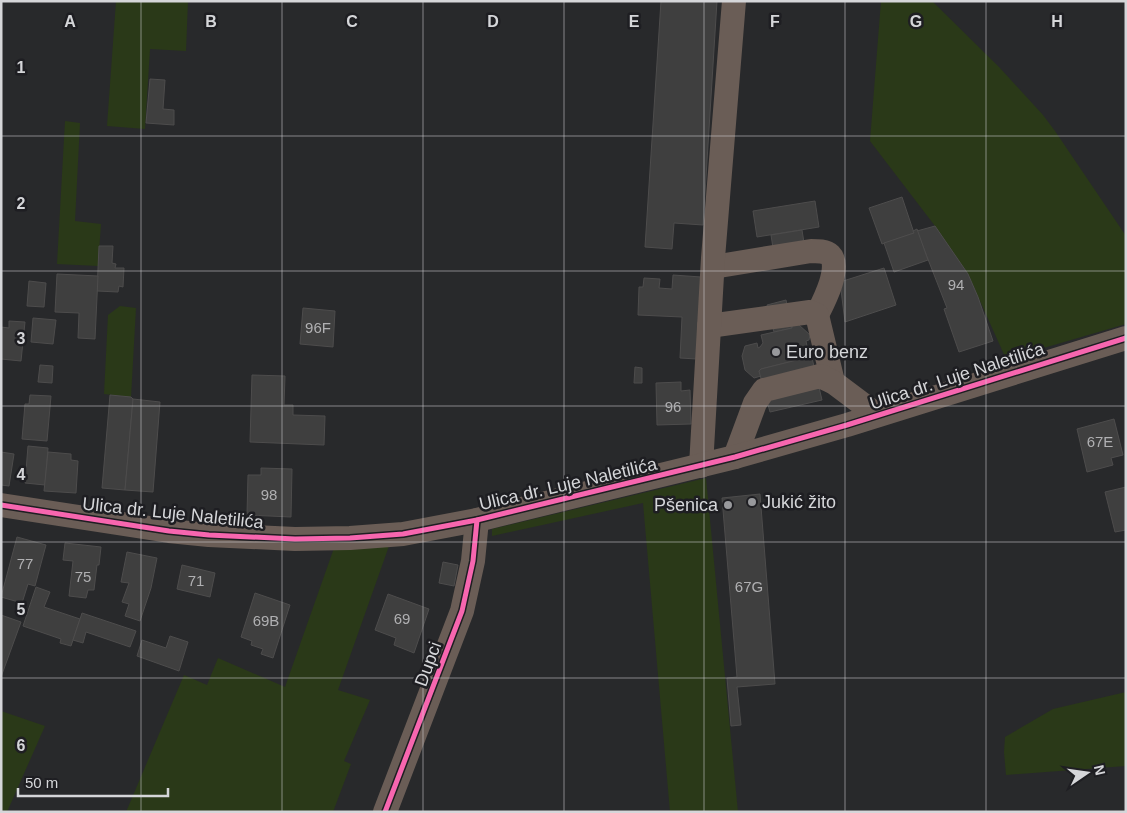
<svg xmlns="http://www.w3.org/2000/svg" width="1127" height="813" viewBox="0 0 1127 813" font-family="Arial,sans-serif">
<rect width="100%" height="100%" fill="#28292b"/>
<g fill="#2a3918">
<polygon points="116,1 188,1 186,51 150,49 145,129 107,126"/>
<polygon points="881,1 932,1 999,67 1043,115 1055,131 1126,236 1126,324 1006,359 968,274 935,226 870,141"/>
<polygon points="65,121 80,123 75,221 101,224 98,266 57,264"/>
<polygon points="120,306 136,308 131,397 104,394 108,315"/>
<polygon points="706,478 738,812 670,812 643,503 492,536 492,529"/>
<polygon points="389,546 338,690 370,700 344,761 351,764 333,812 126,812 184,675 207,685 218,658 285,687 334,548"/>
<polygon points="1126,692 1126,766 1006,775 1004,752 1005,737 1053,709"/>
<polygon points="1,711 45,726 7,812 1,812"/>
</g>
<g fill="#3f3f3f" stroke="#4d4c4c">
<polygon points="661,1 717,1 703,225 674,223 672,249 645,247"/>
<polygon points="150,79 165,80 163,109 174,110 174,125 146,123"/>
<polygon points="902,197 914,233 882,244 869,208"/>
<polygon points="815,201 819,227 757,237 753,211"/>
<polygon points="935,226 968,274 978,297 993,341 959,352 944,309 947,308 917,231"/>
<polygon points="917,229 928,260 894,272 884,243 914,233 913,231"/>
<polygon points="802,230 807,262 776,267 771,235"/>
<polygon points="99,246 113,246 112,263 116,264 115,268 124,268 123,287 119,286 118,292 97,291"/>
<polygon points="884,268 896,305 845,322 840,282"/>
<polygon points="57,274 98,276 95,339 78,338 79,313 55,312"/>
<polygon points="673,275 701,277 697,359 680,358 682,317 638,315 639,287 643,287 644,278 660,279 659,288 672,289"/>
<polygon points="29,281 46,283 44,307 27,306"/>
<polygon points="786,300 792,328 774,332 767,305"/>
<polygon points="303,308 335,311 333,347 300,344"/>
<polygon points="33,318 56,320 53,344 31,342"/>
<polygon points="9,321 25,322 21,361 1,359 1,327 9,328"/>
<polygon points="798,324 810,335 809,340 806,341 809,357 761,369 759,371 761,376 754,378 745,370 742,356 745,346 757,343 758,348 760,347 763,343 761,335 792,328 792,326"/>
<polygon points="809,357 812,358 822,400 770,412 759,371 761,369"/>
<polygon points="40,365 53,366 52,383 38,382"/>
<polygon points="635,367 642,368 642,383 634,383"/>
<polygon points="252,375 285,376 284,405 293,405 293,415 325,416 324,445 250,442"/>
<polygon points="681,382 681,391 690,390 691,424 657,425 656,383"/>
<polygon points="30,395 51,396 47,441 22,439 25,404 29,404"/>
<polygon points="110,395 131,397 133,399 125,490 102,488"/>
<polygon points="133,399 160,402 153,492 125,490"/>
<polygon points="1114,419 1123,455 1111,458 1113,465 1087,472 1077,429"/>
<polygon points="28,446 48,448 45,485 25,483"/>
<polygon points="1,452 14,454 9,486 1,485"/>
<polygon points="48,452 71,454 71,460 78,461 76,493 44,491"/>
<polygon points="261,468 292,469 291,517 247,515 248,475 261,475"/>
<polygon points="1126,487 1126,530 1115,532 1105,492"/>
<polygon points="760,494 775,684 737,687 741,725 731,726 727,678 737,677 722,498"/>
<polygon points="17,537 46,545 35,586 28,584 22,603 1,597"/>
<polygon points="65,543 101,547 99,565 97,565 94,590 88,590 86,598 69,596 73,561 63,560"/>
<polygon points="127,552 157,558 151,588 140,621 125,616 129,604 122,602 129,583 121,582"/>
<polygon points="443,562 458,565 454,586 439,583"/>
<polygon points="182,565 215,573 210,597 177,589"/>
<polygon points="36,587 50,592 44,607 80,619 71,646 60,643 61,639 23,626"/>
<polygon points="255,593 290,605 273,658 261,654 263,649 251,645 252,641 241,637"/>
<polygon points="388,594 429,609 414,653 394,645 396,638 375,630"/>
<polygon points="82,613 136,631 130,647 86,632 83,643 73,640"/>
<polygon points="1,615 21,622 1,677"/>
<polygon points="170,636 188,642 179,671 137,656 142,640 166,648"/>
</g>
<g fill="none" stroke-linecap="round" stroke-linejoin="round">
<g stroke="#6a5d56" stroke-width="24">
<path d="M713,267L811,251C817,251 826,251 830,255C842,267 823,303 817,315"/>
<polyline points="709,326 810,312 817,315 833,382"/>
<polyline points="735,457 755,403 764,390 820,376 833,382 877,415"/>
<polyline points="701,466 713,258 734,1"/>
<polyline points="1,505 169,531 209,535 295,539 350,538 403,534 477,520 735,457 847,425 1126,338"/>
<polyline points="385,812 462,611 473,561 477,520"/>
</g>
<g stroke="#1e1e22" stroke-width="8">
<g id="cycleway">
<polyline points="1,505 169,531 209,535 295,539 350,538 403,534 477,520 735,457 847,425 1126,338"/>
<polyline points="385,812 462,611 473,561 477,520"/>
</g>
</g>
<use href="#cycleway" stroke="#f766af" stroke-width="5"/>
</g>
<path fill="none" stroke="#d5d6d9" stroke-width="1" stroke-opacity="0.55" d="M141,1V812M282,1V812M423,1V812M564,1V812M704,1V812M845,1V812M986,1V812M1,136H1126M1,271H1126M1,406H1126M1,542H1126M1,678H1126"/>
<g fill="#98999c" stroke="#1e1e22" stroke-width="2">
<circle cx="776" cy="352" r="5"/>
<circle cx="752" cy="502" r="5"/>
<circle cx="728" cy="505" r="5"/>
</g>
<g text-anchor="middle" stroke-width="5" stroke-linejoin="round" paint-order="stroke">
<g font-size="15" fill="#b0b0b2">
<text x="956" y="290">94</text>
<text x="318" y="333">96F</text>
<text x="673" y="412">96</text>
<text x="1100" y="447">67E</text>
<text x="269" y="500">98</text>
<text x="25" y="569">77</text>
<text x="83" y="582">75</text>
<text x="196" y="586">71</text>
<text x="749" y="592">67G</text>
<text x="402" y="624">69</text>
<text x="266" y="626">69B</text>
</g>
<g font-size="18" fill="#d5d6d9" stroke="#1e1e22" text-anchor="start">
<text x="786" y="358">Euro benz</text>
<text x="762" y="508">Jukić žito</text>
<text x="718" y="511" text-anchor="end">Pšenica</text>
</g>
<g font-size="18" fill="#d5d6d9" stroke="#1e1e22">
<text transform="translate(957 376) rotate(-18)" y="6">Ulica dr. Luje Naletilića</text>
<text transform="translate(568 484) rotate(-13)" y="6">Ulica dr. Luje Naletilića</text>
<text transform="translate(173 513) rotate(6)" y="6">Ulica dr. Luje Naletilića</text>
<text transform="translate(428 664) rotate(-70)" y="6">Dupci</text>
</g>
</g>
<g font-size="16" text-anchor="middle" font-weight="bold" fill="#d5d6d9" stroke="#1e1e22" stroke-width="5" stroke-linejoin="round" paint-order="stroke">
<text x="70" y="27">A</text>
<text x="211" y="27">B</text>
<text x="352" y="27">C</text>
<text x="493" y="27">D</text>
<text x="634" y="27">E</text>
<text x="775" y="27">F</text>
<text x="916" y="27">G</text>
<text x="1057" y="27">H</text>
<text x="21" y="73">1</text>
<text x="21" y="209">2</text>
<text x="21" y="344">3</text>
<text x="21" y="480">4</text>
<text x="21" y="615">5</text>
<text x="21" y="751">6</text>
</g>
<rect width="1127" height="813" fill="none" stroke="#d5d6d9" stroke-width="5"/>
<g transform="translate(1087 773) rotate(77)" stroke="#1e1e22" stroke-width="4" paint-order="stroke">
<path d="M0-4L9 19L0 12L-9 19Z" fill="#d5d6d9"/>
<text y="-8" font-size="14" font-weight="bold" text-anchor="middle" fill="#d5d6d9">N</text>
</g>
<path d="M18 788v8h150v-8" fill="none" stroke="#d5d6d9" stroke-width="2.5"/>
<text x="25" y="788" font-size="15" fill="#d5d6d9" stroke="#1e1e22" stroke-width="4" paint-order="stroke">50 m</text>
</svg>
